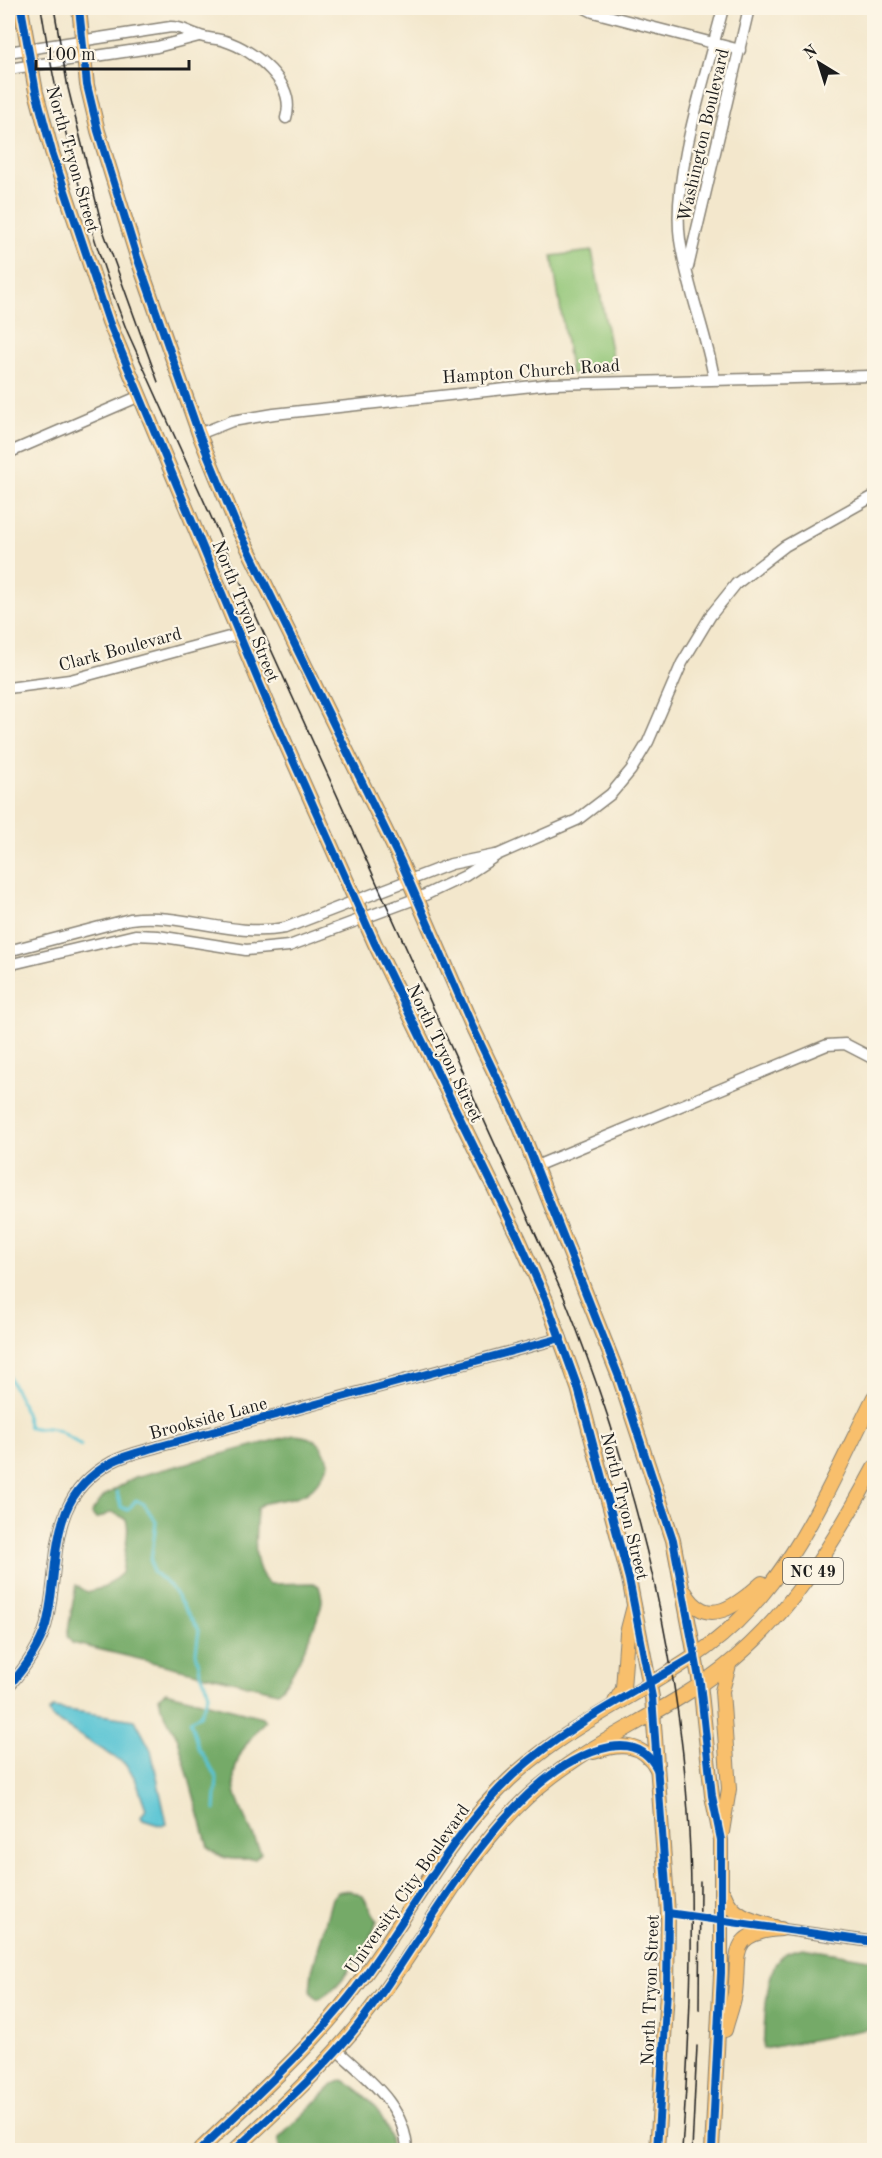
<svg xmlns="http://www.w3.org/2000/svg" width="882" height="2158" viewBox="0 0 882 2158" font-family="'Old Standard TT',serif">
<rect width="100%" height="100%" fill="#fcf5e5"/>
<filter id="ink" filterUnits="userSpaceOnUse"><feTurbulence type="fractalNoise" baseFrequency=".0167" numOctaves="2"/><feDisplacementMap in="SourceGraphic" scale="12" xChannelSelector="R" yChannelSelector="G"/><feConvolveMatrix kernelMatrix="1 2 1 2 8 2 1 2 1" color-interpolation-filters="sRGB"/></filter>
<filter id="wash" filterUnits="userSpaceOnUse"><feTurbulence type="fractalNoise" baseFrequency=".008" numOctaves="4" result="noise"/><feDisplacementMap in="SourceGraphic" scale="24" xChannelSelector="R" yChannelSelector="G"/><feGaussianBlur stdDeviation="1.35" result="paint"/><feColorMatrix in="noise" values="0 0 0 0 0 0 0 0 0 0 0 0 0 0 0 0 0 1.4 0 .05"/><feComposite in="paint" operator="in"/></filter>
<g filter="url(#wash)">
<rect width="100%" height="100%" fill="#f3e7cc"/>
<polygon fill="#90c576" stroke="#567049" stroke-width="1.5" points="592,251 615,371 571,374 552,256"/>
<g fill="#74aa67" stroke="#486342" stroke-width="1.5">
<path d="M294,1435C315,1436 323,1443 329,1464C310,1501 300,1495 262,1504L257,1509C256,1534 250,1565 269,1584L313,1583L319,1586C320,1590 322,1596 322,1600C322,1614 290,1686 277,1692L72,1643L67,1636L76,1585L87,1592L105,1587L122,1573L128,1529L126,1519L112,1512L96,1519L91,1513L104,1496L135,1477Z"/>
<path d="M166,1692L262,1717L265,1721C214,1777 236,1794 261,1853L255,1859C236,1859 222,1862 208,1847L178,1739L161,1707L159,1697Z"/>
<path d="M348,1890L363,1896L377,1920L374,1930C361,1950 340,1993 317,1999L310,1991L312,1971L332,1898L337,1892Z"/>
<path d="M803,1948L874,1960V2028L763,2049C765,2025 764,1973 781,1956C787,1951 796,1950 803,1948Z"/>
<path d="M343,2080C367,2093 392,2122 391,2150H282L278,2144L279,2138L334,2084Z"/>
</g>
<polygon fill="#59c4d4" stroke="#3a7078" stroke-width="1.5" points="53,1708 135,1720 151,1750 167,1824 162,1826 143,1820 141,1817 146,1809 135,1778 124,1763 52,1718 49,1712"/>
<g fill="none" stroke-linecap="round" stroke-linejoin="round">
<g stroke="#59c4d4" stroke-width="3">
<path d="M8,1375L22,1403L29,1427C36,1430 40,1427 47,1428C60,1429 71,1438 81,1446"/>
<polyline points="117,1492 121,1507 128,1510 136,1500 144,1504 156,1522 151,1561 153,1572 170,1586 199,1630 196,1652 200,1670 209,1693 200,1715 190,1720 198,1747 217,1778 215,1810"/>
</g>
</g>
</g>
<g filter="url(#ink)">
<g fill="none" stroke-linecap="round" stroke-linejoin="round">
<g stroke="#888274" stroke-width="13">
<g id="minor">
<polyline points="585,8 593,12 740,50"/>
<path d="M8,52L171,27C182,27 188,32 198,35C206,39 216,38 225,41C254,50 297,83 286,118"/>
<polyline points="8,69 157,47 199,36"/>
<polyline points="688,267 749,8"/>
<path d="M714,378C706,332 687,287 680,240C671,175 707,73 723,8"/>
<polyline points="199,434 232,421 274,414 551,384 870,376"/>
<polyline points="8,453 140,396"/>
<polyline points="8,688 70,680 240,634"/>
<path d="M8,951L130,919C183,912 231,938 285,928L451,864L495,855"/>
<polyline points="8,965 135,935 158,936 246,950 289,946 423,896 465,876 497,855 577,820 611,794 631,770 648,742 682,663 711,615 736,584 785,546 874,496"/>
<polyline points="536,1166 827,1045 845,1044 874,1059"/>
<path d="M8,1687C24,1669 39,1649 46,1625C62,1563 43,1500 112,1462C127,1454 144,1451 160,1446L561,1338"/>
<polyline points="781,1929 874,1942"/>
<path d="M337,2050C368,2079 405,2105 407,2150"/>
</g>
</g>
<g stroke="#888274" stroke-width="16">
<g id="major">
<polyline points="21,8 36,92 52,152 109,322 268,704 375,944 519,1239 546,1300 578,1388 629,1579 652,1697 668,1913 667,1991 657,2150"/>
<polyline points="79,8 87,85 98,131 137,257 199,434 235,522 401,862 473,1028 518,1122 619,1377 673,1540 700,1683 712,1796 721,1840 721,1973 712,2150"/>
<path d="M685,1592C707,1631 738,1604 762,1583"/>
<polyline points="615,1702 623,1689 627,1633 634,1606"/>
<path d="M594,1752C620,1743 643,1742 657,1769"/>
<polyline points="722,1832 729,1789 722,1691 729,1665"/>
<path d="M724,1894C732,1917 754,1921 775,1927"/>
<path d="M725,2030C728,2018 733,2006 735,1993C740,1954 727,1933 781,1929"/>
<path d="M200,2150C251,2100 307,2052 350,1995C401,1929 437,1854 495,1794C555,1729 636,1699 706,1648C790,1587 829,1486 874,1397"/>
<path d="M235,2150C286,2102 337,2055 379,1998C426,1936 460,1865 515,1809C577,1745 656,1720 723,1668C790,1616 835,1541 874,1468"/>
</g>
</g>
<use href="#minor" stroke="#fff" stroke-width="10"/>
<use href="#major" stroke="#f8bf6c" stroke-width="14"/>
<g stroke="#1c1c1c" stroke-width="1.5">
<path d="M41,8C59,118 86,227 127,331L564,1297C635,1474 683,1660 690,1851C694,1951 689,2051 682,2150"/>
<polyline points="54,8 68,88 103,230 158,382"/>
<polyline points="699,2010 700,1881"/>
<polyline points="692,2150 697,2046"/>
</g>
<g stroke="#fcf5e5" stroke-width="11">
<g id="cycleway">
<polyline points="21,8 36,92 52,152 109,322 268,704 375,944 519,1239 546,1300 578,1388 629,1579 652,1697 668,1913 667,1991 657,2150"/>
<polyline points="79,8 87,85 98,131 137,257 199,434 235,522 401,862 473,1028 518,1122 619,1377 673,1540 700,1683 712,1796 721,1840 721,1973 712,2150"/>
<path d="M8,1687C24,1669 39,1649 46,1625C62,1563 43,1500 112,1462C127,1454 144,1451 160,1446L561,1338"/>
<polyline points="668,1913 874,1942"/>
<path d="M200,2150C250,2101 304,2053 349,1997C406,1925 445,1840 513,1775C566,1725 634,1693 695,1656"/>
<path d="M235,2150C277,2110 323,2070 359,2024C423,1944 504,1768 610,1747C632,1743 648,1750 658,1771"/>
</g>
</g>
<use href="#cycleway" stroke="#0057b8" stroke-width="8"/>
</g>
</g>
<g text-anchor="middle" stroke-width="4.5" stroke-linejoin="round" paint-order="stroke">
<rect fill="#fcf5e5" stroke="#5f5d58" stroke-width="1.5" x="783" y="1558" width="60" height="26" rx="4.5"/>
<g font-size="16" font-weight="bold" fill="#1c1c1c">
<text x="813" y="1577">NC 49</text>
</g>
<g font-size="18" fill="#1c1c1c" stroke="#fcf5e5">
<text transform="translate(703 135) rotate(-77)" y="6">Washington Boulevard</text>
<text transform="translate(73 159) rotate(74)" y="6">North Tryon Street</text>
<text transform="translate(531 371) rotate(-4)" y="6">Hampton Church Road</text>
<text transform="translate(246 611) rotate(68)" y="6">North Tryon Street</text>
<text transform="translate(120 649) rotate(-15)" y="6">Clark Boulevard</text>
<text transform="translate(445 1053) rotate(64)" y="6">North Tryon Street</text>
<text transform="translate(208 1418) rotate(-15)" y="6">Brookside Lane</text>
<text transform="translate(625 1506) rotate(76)" y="6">North Tryon Street</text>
<text transform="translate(407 1889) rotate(-55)" y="6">University City Boulevard</text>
<text transform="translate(650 1990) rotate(-88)" y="6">North Tryon Street</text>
</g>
</g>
<rect width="882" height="2158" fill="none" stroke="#fcf5e5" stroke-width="30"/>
<g transform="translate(819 63) rotate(322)" stroke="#fcf5e5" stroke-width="4.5" paint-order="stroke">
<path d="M0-4.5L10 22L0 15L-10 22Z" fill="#1c1c1c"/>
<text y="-9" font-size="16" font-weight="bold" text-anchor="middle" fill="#1c1c1c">N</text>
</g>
<path d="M36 60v9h153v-9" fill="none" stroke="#1c1c1c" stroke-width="3"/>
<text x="45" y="60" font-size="18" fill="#1c1c1c" stroke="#fcf5e5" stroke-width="4.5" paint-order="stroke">100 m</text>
</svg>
